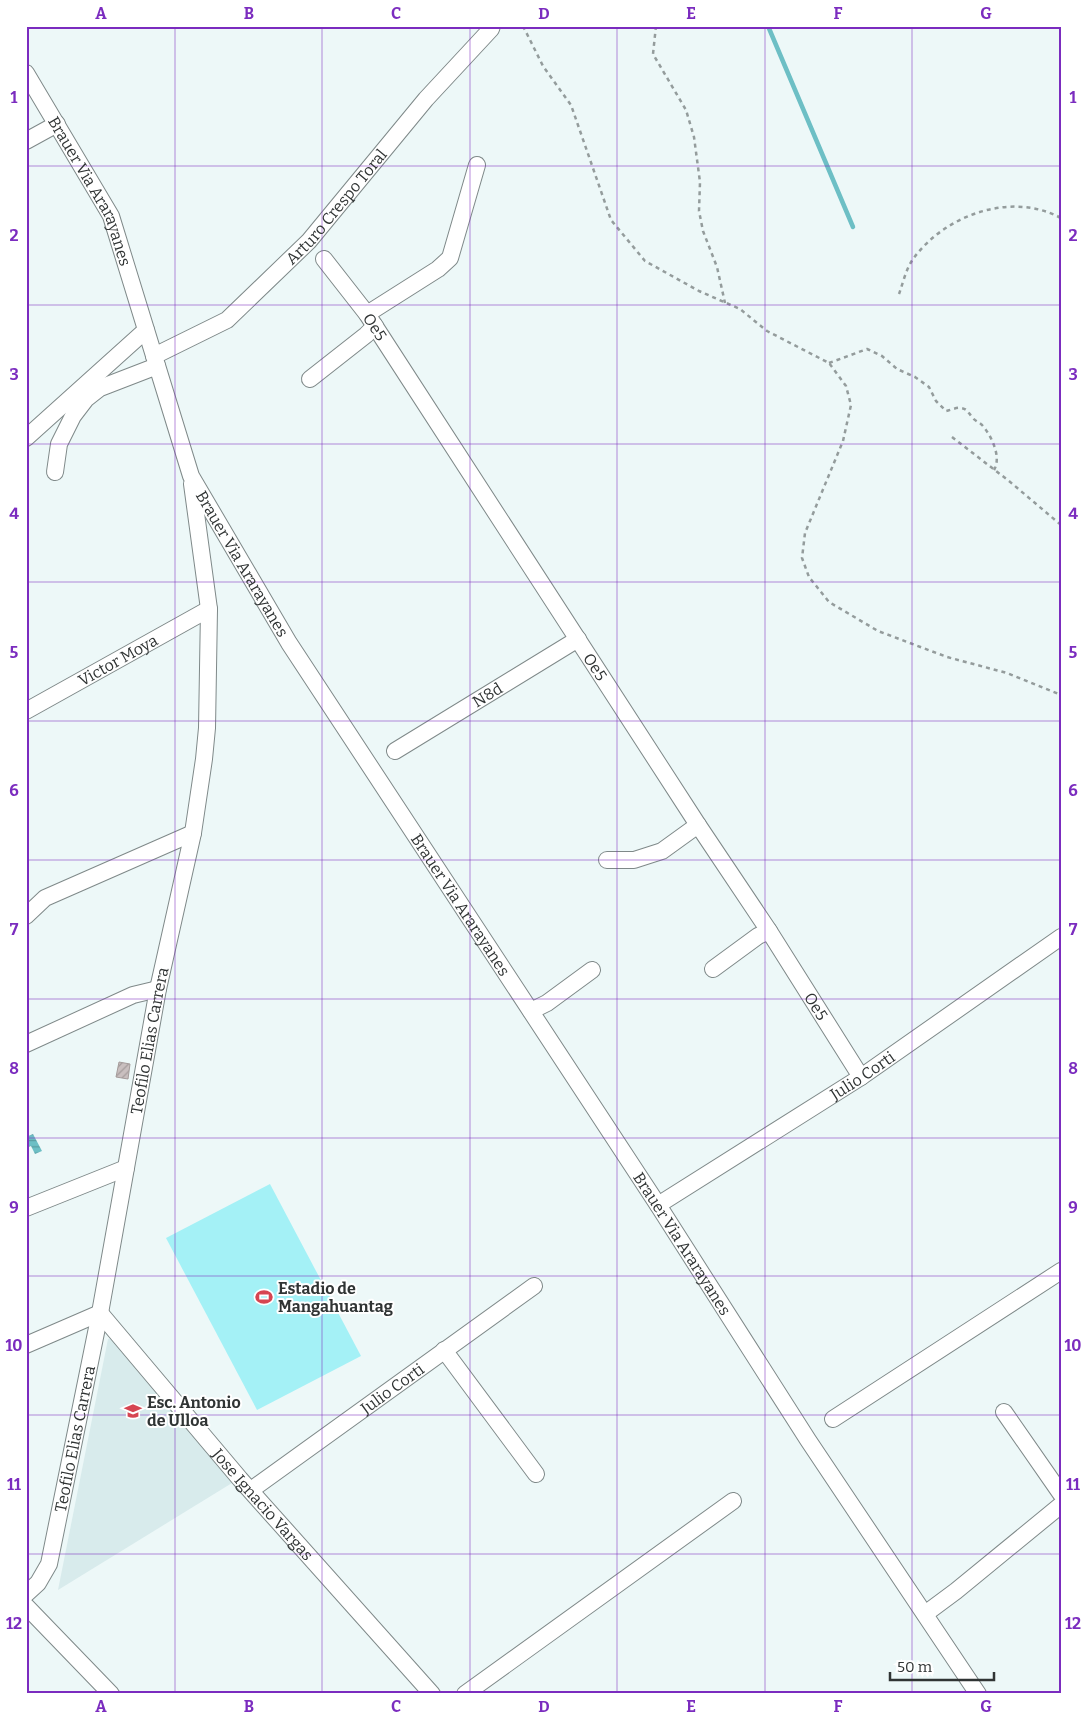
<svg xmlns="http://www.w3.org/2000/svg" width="1087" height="1720" viewBox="0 0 1087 1720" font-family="Bitter,serif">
<defs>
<pattern id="water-rules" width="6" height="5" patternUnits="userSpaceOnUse" patternTransform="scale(1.25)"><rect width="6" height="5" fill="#6dbfc5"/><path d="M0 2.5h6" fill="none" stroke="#5a9ca1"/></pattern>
<pattern id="building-hatch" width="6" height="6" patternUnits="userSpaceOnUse" patternTransform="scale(1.25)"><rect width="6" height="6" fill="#c9bfbf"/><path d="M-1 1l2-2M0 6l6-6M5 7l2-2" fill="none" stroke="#a49c9c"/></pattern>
</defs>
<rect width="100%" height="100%" fill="#edf8f8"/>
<polygon fill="#d8ebec" points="114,1338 232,1483 58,1590 108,1339"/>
<polygon fill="#a4f1f6" points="270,1184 361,1356 257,1410 166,1238"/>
<polygon fill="url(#water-rules)" points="33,1134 42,1151 35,1154 31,1146 26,1148 26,1137"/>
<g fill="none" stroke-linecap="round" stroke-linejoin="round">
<polyline stroke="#6dbfc5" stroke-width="4.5" points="768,26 853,227"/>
</g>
<polygon fill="url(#building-hatch)" stroke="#a59c9b" points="119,1062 130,1064 128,1079 116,1077"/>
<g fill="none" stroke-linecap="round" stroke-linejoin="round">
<g stroke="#7f8989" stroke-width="18">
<g id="minor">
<path id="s1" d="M26,73L111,216L191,476L289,643L658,1205L808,1440L978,1694"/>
<polyline points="26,141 57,124"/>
<path id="s2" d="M324,259L367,314L698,825L769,931L861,1077"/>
<polyline points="367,314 438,269 450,258 477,165"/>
<path id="s3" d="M154,356L227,320L309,241L426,99L491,29L492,26"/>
<polyline points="310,379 366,335 375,326"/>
<polyline points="26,438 146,330"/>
<polyline points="55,472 59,444 73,416 86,399 100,388 157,366"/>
<path id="s4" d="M26,711L209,609"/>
<path id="s5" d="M395,751L578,639"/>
<polyline points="607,860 634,860 662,851 698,825"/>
<polyline points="26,916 45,898 193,833"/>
<polyline points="713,969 758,936 769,931"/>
<polyline points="531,1011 547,1003 592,970"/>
<polyline points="26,1044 133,995 158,989"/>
<path id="s6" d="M658,1205L861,1077L1061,937"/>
<polyline points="26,1208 126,1168"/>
<path id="s7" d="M26,1345L100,1313L240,1479L432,1694"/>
<polyline points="444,1350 536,1474"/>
<polyline points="1004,1412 1061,1494"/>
<polyline points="833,1419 1061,1271"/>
<path id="s8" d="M251,1490L534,1286"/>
<path id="s9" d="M26,1594L38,1583L49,1564L100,1313L158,989L193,833L204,759L207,728L209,609L192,484"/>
<polyline points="26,1606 111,1694"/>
<polyline points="925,1614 956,1591 1061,1505"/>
<polyline points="465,1694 733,1501"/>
</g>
</g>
<g stroke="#949c9c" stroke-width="2.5" stroke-dasharray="4 4" stroke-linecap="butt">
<polyline points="523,26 543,66 571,105 611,220 645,261 699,291 740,309 767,331 829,363 846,386 851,405 843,441 805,533 802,558 809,577 829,602 878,631 947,657 1007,673 1061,695"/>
<polyline points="656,26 653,54 686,110 694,137 700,182 699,211 703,231 717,267 725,303"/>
<path d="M899,294C903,283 906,269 913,259C945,215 1011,191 1061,218"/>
<path d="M829,363L867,349L882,356L897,369L915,377L929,387L936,401L946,411C951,410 957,407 961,408C968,409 968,413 973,418C975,421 979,422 982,425C991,435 1002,457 994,470"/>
<polyline points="952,437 1009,481 1061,525"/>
</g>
<use href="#minor" stroke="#fff" stroke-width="16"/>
</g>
<path fill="none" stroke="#7b2cbf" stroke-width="1" stroke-opacity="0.55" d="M175,26V1694M322,26V1694M470,26V1694M617,26V1694M765,26V1694M912,26V1694M26,166H1061M26,305H1061M26,444H1061M26,582H1061M26,721H1061M26,860H1061M26,999H1061M26,1138H1061M26,1276H1061M26,1415H1061M26,1554H1061"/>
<defs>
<g id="stadium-bare" transform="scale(1.35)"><path d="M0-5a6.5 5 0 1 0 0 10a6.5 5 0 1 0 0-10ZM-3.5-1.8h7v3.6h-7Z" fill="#d64551" stroke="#fff" stroke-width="2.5" paint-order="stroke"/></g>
<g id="school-bare" transform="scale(1.35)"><path d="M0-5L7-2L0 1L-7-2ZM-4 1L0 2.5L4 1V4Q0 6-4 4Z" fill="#d64551" stroke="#fff" stroke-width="2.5" paint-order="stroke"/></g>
</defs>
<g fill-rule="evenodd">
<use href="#stadium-bare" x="264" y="1297"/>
<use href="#school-bare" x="133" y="1411"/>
</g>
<g text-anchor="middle" stroke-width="4" stroke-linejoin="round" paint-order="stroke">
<g font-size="16" fill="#303434" stroke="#fff">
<text dy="6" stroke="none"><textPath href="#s1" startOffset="135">Brauer Via Ararayanes</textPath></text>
<text dy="6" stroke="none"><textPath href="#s3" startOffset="239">Arturo Crespo Toral</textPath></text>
<text dy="6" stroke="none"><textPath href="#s2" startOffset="85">Oe5</textPath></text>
<text dy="6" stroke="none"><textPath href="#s1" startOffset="540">Brauer Via Ararayanes</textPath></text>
<text dy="6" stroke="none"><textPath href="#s4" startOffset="105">Victor Moya</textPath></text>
<text dy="6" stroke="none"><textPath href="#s2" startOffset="490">Oe5</textPath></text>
<text dy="6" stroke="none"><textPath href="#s5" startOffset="108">N8d</textPath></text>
<text dy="6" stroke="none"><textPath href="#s1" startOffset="945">Brauer Via Ararayanes</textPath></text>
<text dy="6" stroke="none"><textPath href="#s2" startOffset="895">Oe5</textPath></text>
<text dy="6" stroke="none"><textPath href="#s9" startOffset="571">Teofilo Elias Carrera</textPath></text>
<text dy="6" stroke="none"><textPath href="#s6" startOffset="242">Julio Corti</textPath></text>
<text dy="6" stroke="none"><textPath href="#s1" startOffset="1350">Brauer Via Ararayanes</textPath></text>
<text dy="6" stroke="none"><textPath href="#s8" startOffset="174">Julio Corti</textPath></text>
<text dy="6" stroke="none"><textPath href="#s9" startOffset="166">Teofilo Elias Carrera</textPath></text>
<text dy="6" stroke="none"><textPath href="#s7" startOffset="332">Jose Ignacio Vargas</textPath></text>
</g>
<g font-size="16" font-weight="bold" fill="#303434" stroke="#fff" text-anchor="start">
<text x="278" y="1294">Estadio de<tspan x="278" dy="18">Mangahuantag</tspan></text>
<text x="147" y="1408">Esc. Antonio<tspan x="147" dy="18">de Ulloa</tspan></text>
</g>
</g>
<rect width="1087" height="1720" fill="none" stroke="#ffffff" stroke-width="55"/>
<path d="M890 1672v8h104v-8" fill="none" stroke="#303434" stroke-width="2.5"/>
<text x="897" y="1672" font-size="15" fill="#303434" stroke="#ffffff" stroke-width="4" paint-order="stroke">50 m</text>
<rect x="28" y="28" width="1032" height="1664" fill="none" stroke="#7b2cbf" stroke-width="2"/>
<g font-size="16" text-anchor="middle" font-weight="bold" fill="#7b2cbf">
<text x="101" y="19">A</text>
<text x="249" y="19">B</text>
<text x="396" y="19">C</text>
<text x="544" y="19">D</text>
<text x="691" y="19">E</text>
<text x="838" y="19">F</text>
<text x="986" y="19">G</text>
<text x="14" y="103">1</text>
<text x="1073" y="103">1</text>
<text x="14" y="241">2</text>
<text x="1073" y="241">2</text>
<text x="14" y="380">3</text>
<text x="1073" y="380">3</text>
<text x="14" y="519">4</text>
<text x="1073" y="519">4</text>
<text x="14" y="658">5</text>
<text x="1073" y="658">5</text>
<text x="14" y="796">6</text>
<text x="1073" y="796">6</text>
<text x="14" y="935">7</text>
<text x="1073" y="935">7</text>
<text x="14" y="1074">8</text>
<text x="1073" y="1074">8</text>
<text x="14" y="1213">9</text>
<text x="1073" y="1213">9</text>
<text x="14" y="1351">10</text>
<text x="1073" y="1351">10</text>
<text x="14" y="1490">11</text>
<text x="1073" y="1490">11</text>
<text x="14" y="1629">12</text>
<text x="1073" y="1629">12</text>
<text x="101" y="1712">A</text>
<text x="249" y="1712">B</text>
<text x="396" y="1712">C</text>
<text x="544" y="1712">D</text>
<text x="691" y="1712">E</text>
<text x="838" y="1712">F</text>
<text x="986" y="1712">G</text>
</g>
</svg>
